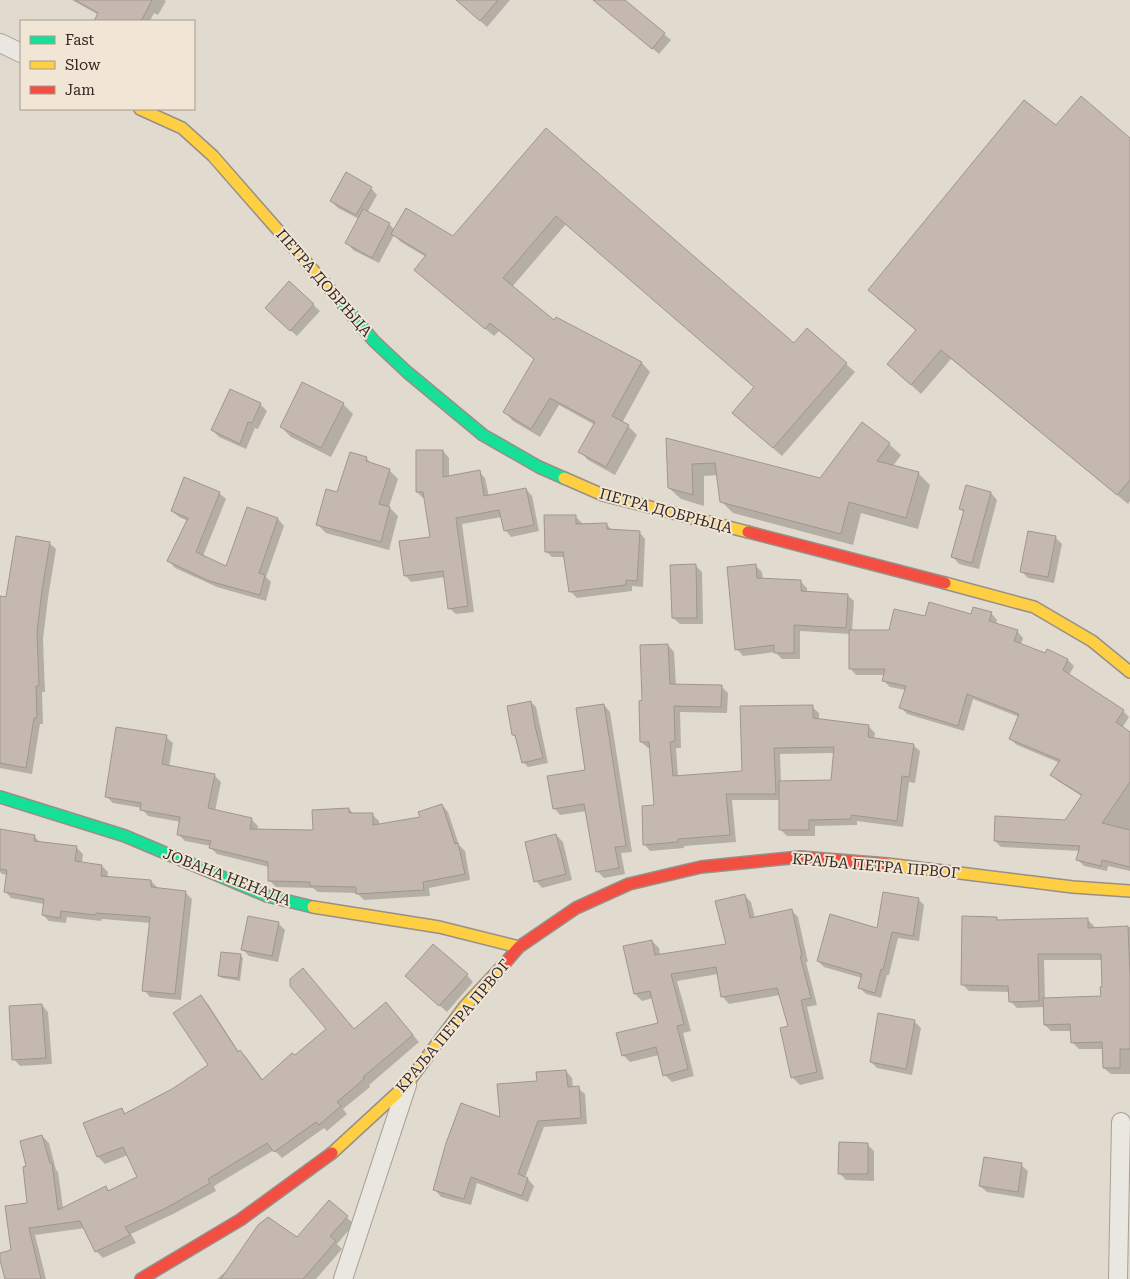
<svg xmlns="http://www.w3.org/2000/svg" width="1130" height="1279" viewBox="0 0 1130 1279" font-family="'Roboto Serif',serif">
<rect width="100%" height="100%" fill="#e1dacf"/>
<g fill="#0003" fill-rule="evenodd">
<polygon points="72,0 164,0 166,1 158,15 154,13 150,21 100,21 97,18 99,15"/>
<polygon points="457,0 510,0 487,27"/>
<polygon points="594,0 623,0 671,40 659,54"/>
<polygon points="1056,127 1130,140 1130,501 1128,504 951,359 921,394 888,364 917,331 879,300 869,290"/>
<polygon points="546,130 794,345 846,364 855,372 782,456 742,421 755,388 566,224 512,287 555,322 557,319 642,363 650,372 622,423 628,426 637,435 615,475 588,460 580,451 595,425 559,405 540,437 513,421 505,412 535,360 499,331 494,336 424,278 415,270 426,257 401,242 394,235 379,263 353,250 347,243 359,219 338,208 331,201 371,188 377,195 367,213 389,224 395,230 453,237"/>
<polygon points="289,283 320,311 297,336 273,315"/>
<polygon points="231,390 260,404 267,411 258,429 255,428 246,449 219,437 212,430"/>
<polygon points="343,404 353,414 331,457 291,437 281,427"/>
<polygon points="667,439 820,480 889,444 901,455 893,466 918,473 930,485 918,529 861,513 853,545 733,513 721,501 718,475 704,476 704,506 681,499 669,488"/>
<polygon points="443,451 449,458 449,477 479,472 485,478 489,497 526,489 532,496 539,531 511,537 505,530 502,517 462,524 474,612 456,614 449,608 445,577 411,582 405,575 432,538 425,498 423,498 417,492"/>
<polygon points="366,458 373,465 389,470 398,479 389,507 398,516 389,550 326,533 317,524 338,494"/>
<polygon points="219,493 226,499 203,556 226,568 248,508 278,519 284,526 266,577 271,582 266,601 217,587 175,568 169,561 188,521 179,517 172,511"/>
<polygon points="991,493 997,500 979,569 959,564 953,557 965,513 960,509"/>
<polygon points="575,516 582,523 582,525 606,524 613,531 639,532 645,539 643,587 632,586 632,591 577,598 570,591 565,557 552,557 546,551"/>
<polygon points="1055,537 1062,544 1054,583 1028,578 1021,571"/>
<polygon points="49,543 56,549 48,598 43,639 45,692 42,692 43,724 40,724 32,774 0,768 0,598 8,598"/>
<polygon points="695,565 702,572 703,624 680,624 673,618"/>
<polygon points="755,565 762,572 763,580 801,582 807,588 807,592 847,595 854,601 852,631 890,632 926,618 972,616 991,613 997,620 996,624 1017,631 1023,638 1021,645 1046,654 1068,660 1074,666 1069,675 1123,711 1129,717 1122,728 1130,734 1130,871 1108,866 1107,871 1084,866 1078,860 1080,851 1001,847 995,841 1066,822 1083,797 1058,781 1052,775 1060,763 1017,745 1010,739 1019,717 973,699 964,731 907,714 901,707 906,690 890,687 884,681 885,675 856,675 850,668 850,634 800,631 800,659 782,659 775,652 743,656 737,649"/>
<path d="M668,645L674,652L676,685L721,686L728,693L727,713L680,712L681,748H676L678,777L743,772L812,707L819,713V720L868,726L875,733L874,739L913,745L920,751L915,783L909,782L903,827L857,821V825L815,826V836H787L780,829V800H732L736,842L684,846V848L650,851L644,844L655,806L651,748H648L641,742L644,702ZM835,753L832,781L781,782L780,754Z"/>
<polygon points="531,702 536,707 548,763 528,767 523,762 517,738 513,735"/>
<polygon points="604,705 610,712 632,852 621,853 625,874 604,878 597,871 587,811 560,815 554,808 586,771"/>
<polygon points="166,737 173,743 169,767 214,775 221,782 215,811 252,820 258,826 257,831 315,832 349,809 354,814 372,814 379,821 379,825 421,818 442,805 448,812 459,845 465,851 470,880 429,888 430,896 364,900 357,893 318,892 313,888 276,887 269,880 269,867 217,854 211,848 211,846 185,841 178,834 181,822 148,816 142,809 142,808 113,803 106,796"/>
<polygon points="556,835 563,842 572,880 542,888 536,881"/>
<polygon points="34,836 41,843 77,848 83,854 82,863 102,866 108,872 107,878 151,881 157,887 157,889 185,892 192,899 181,1000 150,997 144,990 151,923 102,919 101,921 67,917 66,923 49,921 43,915 44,904 11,898 5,891 8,875 2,874 0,872 0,844"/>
<polygon points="744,895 751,902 755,918 791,910 798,917 808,962 806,962 817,1005 807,1007 824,1079 800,1085 793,1078 789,1027 780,995 729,1004 722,996 718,974 677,981 691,1031 683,1033 694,1076 672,1082 665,1075 659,1055 630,1062 623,1055 660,1024 653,998 642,1001 635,994 652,941 659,948 660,955 727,945"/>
<polygon points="918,899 924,905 919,941 898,938 889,975 887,975 881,998 866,994 860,988 862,978 824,967 818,961 878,930"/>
<path d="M996,918L999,921L1087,919L1094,926V929L1130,927V1074H1111L1104,1068L1103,1049H1079L1072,1042L1071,1031H1051L1045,1025L1044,1007L1017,1008L1010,1001V992L969,991L962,984ZM1044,960H1102L1104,988L1102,997L1045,999Z"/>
<polygon points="278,923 285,930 278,962 249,956 242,949"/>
<polygon points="240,955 243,958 240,981 222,978 219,975"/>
<polygon points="467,975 473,982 447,1012 413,982"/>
<polygon points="201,997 208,1004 239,1052 240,1051 247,1058 263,1080 295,1057 354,1030 393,1011 419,1042 369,1085 370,1087 343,1109 347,1114 327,1131 324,1128 282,1158 274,1150 214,1186 216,1191 173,1214 131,1234 136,1243 103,1258 96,1251 85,1228 35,1235 46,1279 6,1279 0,1254 12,1251 29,1204 28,1168 42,1136 49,1143 56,1170 58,1172 63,1208 106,1188 109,1191 138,1178 128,1155 105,1164 98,1157 85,1123 121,1109 126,1114 173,1090 209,1066"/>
<polygon points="42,1005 48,1012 52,1064 20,1066 14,1059"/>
<polygon points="914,1021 921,1028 912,1075 877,1068 871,1062"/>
<polygon points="566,1071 572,1078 573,1088 578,1088 585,1094 587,1124 544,1127 525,1178 528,1179 534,1186 528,1202 477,1183 471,1205 441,1197 435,1190 501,1119 538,1082"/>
<polygon points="867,1144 874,1151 874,1181 846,1180 840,1174"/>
<polygon points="1021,1165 1028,1171 1024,1198 987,1192 980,1186"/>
<polygon points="330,1202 354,1224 337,1244 342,1249 316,1279 217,1279 230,1268 297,1239"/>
</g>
<g fill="#c5b8b0" stroke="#a1968e">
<polygon points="75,0 152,0 141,21 94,21 98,13"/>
<polygon points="456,0 498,0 480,21"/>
<polygon points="593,0 625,0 665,33 652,49"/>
<polygon points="1081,96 1130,138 1130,480 1117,495 941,350 911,385 887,364 916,330 868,290 1024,100 1056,125"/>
<polygon points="546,128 794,343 807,328 847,363 773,448 732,413 754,387 556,216 503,278 554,320 556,317 642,362 612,416 629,425 606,467 578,452 595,422 550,398 531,429 503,412 534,359 490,323 485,329 414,270 426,255 391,234 406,208 453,236"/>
<polygon points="346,172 372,187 356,215 330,201"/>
<polygon points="363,209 390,223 372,258 345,243"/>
<polygon points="289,281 314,304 290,331 265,308"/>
<polygon points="302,382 344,403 321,448 280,427"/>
<polygon points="230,389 261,403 252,423 248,422 240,444 211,430"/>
<polygon points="862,422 890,443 877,461 919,472 906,518 849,502 841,534 720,502 715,463 692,464 693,495 668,488 666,438 820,478"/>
<polygon points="416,450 443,450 443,477 480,470 484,496 526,488 534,525 504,531 499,510 456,518 468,606 448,609 443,571 404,576 399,541 430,537 423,492 416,492"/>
<polygon points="350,452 367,457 366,461 390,469 379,504 390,507 381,542 316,525 326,489 337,492"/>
<polygon points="184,477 220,492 196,552 226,566 247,507 278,518 259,573 265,575 260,595 209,581 167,561 188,518 171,511"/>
<polygon points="966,485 991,492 972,563 951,557 964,510 959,509"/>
<polygon points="544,515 576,515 576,524 607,523 607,529 640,531 637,581 626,580 626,585 569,592 563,552 545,552"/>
<polygon points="1028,531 1056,536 1048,577 1020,572"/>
<polygon points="16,536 50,542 42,590 37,632 39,686 36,686 37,718 34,718 26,768 0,763 0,596 6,597"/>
<polygon points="696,564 697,618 672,618 670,565"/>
<polygon points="756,564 757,578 801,580 801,591 848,594 846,628 794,625 794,653 774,653 774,645 735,650 727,567"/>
<polygon points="929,602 971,614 973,607 992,612 989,621 1018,630 1014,641 1045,653 1047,649 1068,659 1063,670 1124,710 1116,722 1130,732 1130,782 1102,823 1130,830 1130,867 1102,860 1101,866 1076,860 1080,846 994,841 995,816 1065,820 1082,795 1050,775 1060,760 1009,739 1019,714 967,694 958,726 899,708 906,686 882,681 885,669 849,669 849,630 889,630 894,609 925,616"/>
<polygon points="668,644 670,684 722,685 721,707 674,706 675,741 670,742 673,776 742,771 740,706 813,705 813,718 869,725 868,737 914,744 909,777 902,776 897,821 851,815 851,819 809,820 809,830 779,830 779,781 831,780 834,747 774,748 776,794 726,794 730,835 678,839 678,842 643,845 642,806 654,805 649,742 640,742 639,701 642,700 640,645"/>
<polygon points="531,701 535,726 543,758 522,763 515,735 512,735 507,706"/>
<polygon points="604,704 626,846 615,847 619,868 596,872 584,804 553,809 547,776 585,770 576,708"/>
<polygon points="116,727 167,735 162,764 215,774 208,808 252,818 250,829 313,830 312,810 349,808 349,813 373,813 373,825 420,817 418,812 442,804 455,844 458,843 465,874 423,882 424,890 356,894 356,887 310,886 310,882 269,881 268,881 268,862 209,848 211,841 177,835 180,817 140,810 141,803 105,797"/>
<polygon points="0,829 35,835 34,841 77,846 75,861 102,865 101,876 151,880 151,887 186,891 175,994 142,991 150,917 96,913 95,915 61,911 60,918 42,915 44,899 4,892 7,870 0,869"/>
<polygon points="556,834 566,874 534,882 525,842"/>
<polygon points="883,892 919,898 913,936 892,932 883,970 881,969 875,993 858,988 862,974 817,961 830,914 877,928"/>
<polygon points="745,894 750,918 792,909 802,956 800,956 811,998 801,1000 817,1072 791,1078 780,1028 788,1026 777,988 721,997 716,967 671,974 684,1024 677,1026 688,1069 663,1076 656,1047 622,1056 616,1033 658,1023 650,991 634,994 623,946 652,940 655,955 726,944 715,901"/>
<polygon points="248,916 279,922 272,956 241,950"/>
<polygon points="962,916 997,917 997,920 1088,918 1088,928 1128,926 1130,976 1130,1049 1120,1049 1120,1068 1103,1068 1102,1042 1071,1043 1070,1024 1044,1025 1043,998 1101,996 1100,987 1102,987 1101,954 1038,954 1039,1001 1009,1002 1008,986 961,985"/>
<polygon points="433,944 468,974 439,1006 405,976"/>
<polygon points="221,952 241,954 238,978 218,976"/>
<polygon points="303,968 354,1029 386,1002 413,1035 363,1077 364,1079 337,1102 341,1106 319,1125 316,1122 274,1152 267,1143 208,1179 210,1183 166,1208 125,1227 130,1235 95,1252 80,1221 29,1228 41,1279 5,1279 0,1260 0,1253 11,1250 5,1206 27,1203 23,1167 26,1166 20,1141 42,1135 50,1163 52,1163 58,1210 106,1186 108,1191 137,1177 123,1147 97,1157 83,1123 122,1108 124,1114 172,1089 208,1065 173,1013 201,995 238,1052 240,1050 262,1080 292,1053 295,1055 326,1029 290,986 290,979"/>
<polygon points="42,1004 46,1058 12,1060 9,1006"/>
<polygon points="878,1013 915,1020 906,1069 870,1062"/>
<polygon points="566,1070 568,1087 579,1086 581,1118 538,1121 518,1174 528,1178 522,1196 471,1177 464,1199 433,1190 446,1143 461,1103 500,1117 497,1084 537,1081 536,1072"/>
<polygon points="839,1142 868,1143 868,1174 838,1174"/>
<polygon points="984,1157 1022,1163 1018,1192 979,1186"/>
<polygon points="329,1200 348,1216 330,1236 336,1241 303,1279 221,1279 258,1225 268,1217 297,1237"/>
</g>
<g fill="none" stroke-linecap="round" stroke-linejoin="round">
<g stroke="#a7a098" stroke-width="20">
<g id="street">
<polyline points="0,43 21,53"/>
<polyline points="343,1279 407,1085"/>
<polyline points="1118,1279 1121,1122"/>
</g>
</g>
<g stroke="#978f88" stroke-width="14">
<g id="fast">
<polyline points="334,294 374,341 407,372 483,435 539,467 564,478"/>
<polyline points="0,797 125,836 267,896 313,907"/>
</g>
</g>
<g stroke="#978f88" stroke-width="14">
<g id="slow">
<polyline points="140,109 182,128 213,156 334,294"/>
<polyline points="564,478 603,495 748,532"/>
<polyline points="945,583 1034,607 1092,641 1130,672"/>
<polyline points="887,864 1073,887 1130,891"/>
<polyline points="313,907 439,927 519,947"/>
<polyline points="332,1153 407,1084 465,1006 506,962"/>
</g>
</g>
<g stroke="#978f88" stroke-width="14">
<g id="jam">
<polyline points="748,532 945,583"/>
<polyline points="506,962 519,947 576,908 629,884 701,867 800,857 887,864"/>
<polyline points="141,1279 240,1220 332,1153"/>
</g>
</g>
<use href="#street" stroke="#eae6e0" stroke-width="18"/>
<use href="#fast" stroke="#16e098" stroke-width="11"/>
<use href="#slow" stroke="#ffcf43" stroke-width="11"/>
<use href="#jam" stroke="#f24e42" stroke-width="11"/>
</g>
<g text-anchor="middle" stroke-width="4" stroke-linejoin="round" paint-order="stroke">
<g font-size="15" fill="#352821" stroke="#f1e6d6">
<text transform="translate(324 283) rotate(49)" y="5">ПЕТРА ДОБРЊЦА</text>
<text transform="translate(666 511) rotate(15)" y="5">ПЕТРА ДОБРЊЦА</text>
<text transform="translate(876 866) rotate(5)" y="5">КРАЉА ПЕТРА ПРВОГ</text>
<text transform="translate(227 877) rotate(21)" y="5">ЈОВАНА НЕНАДА</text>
<text transform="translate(453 1026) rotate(-50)" y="5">КРАЉА ПЕТРА ПРВОГ</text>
</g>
</g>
<rect x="20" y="20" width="175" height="90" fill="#f1e6d6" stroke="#a69a8e"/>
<rect x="30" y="36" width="25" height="8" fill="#16e098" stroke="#a69a8e"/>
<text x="65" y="45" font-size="15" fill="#352821">Fast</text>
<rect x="30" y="61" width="25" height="8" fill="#ffcf43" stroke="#a69a8e"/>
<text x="65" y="70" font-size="15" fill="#352821">Slow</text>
<rect x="30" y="86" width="25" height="8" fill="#f24e42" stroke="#a69a8e"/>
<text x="65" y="95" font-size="15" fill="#352821">Jam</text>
</svg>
